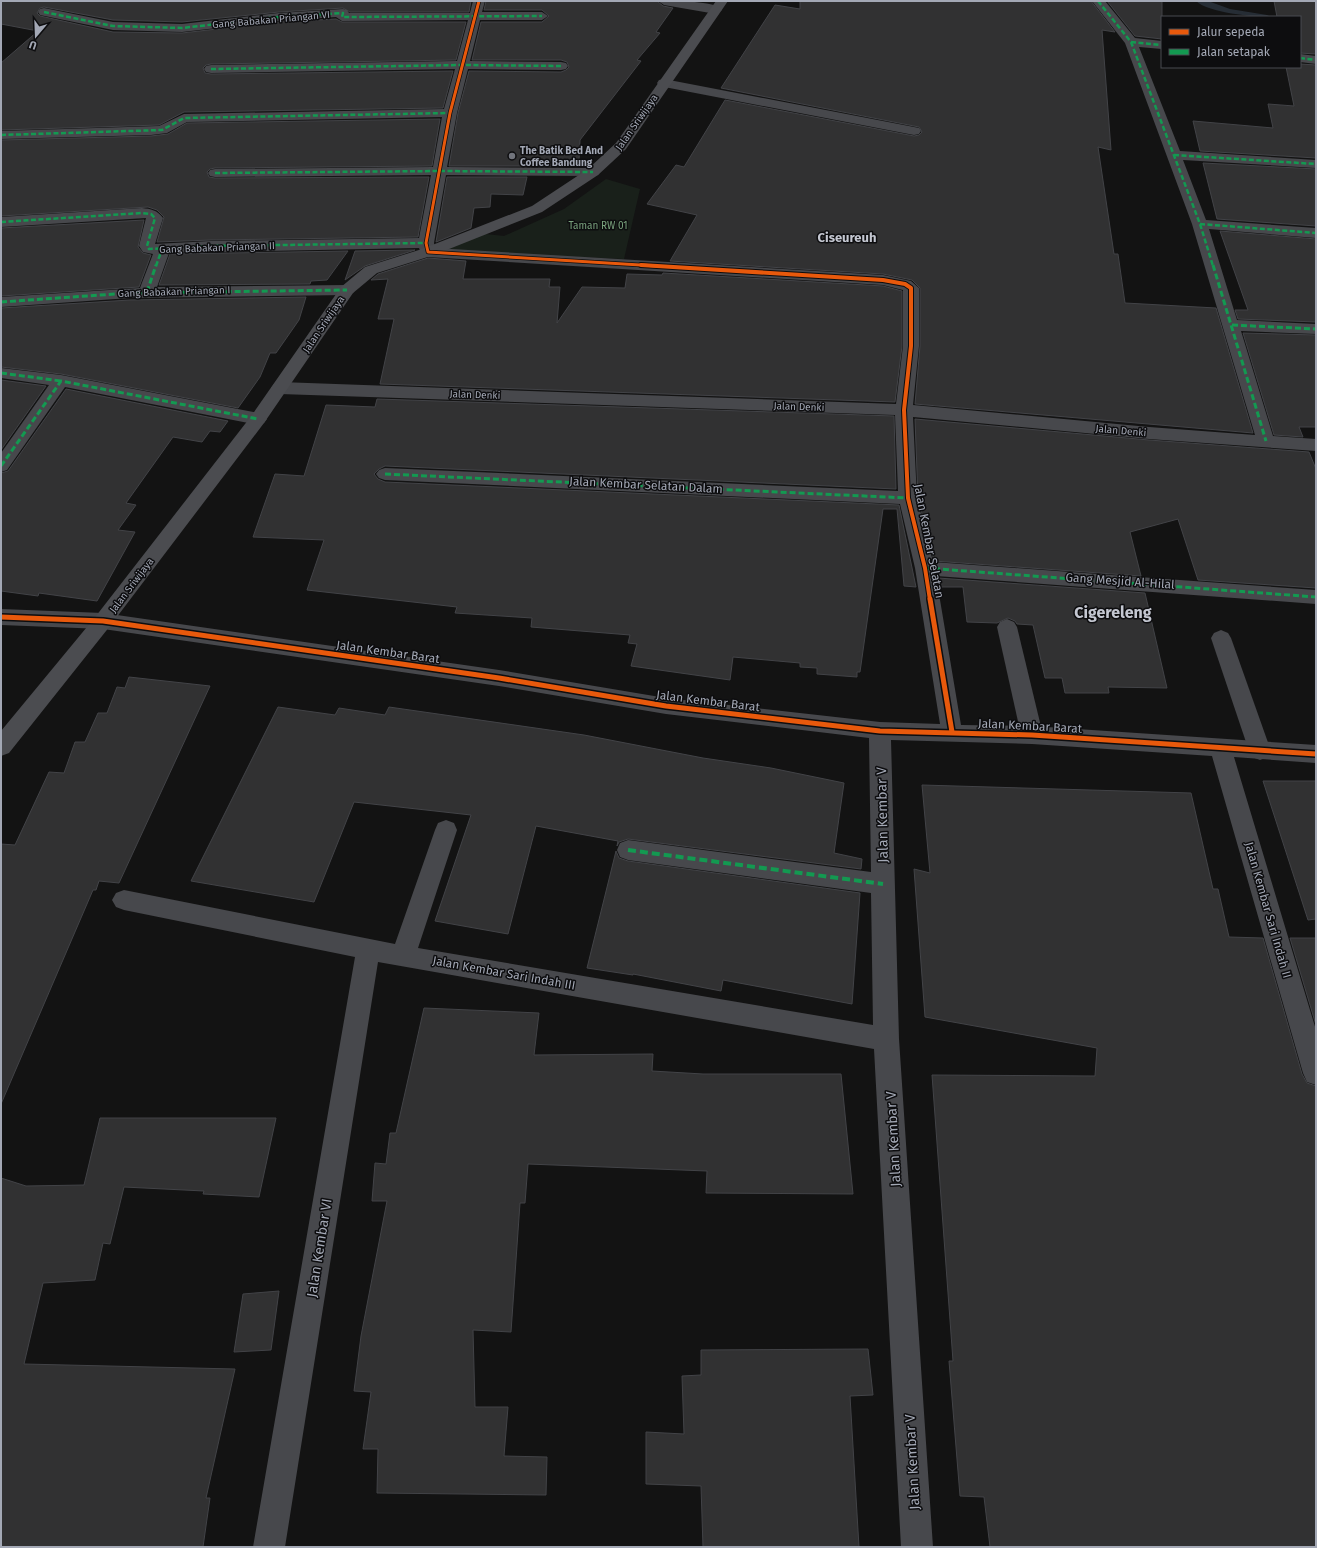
<svg xmlns="http://www.w3.org/2000/svg" width="1317" height="1548" viewBox="0 0 1317 1548" font-family="'Fira Sans',sans-serif">
<rect width="100%" height="100%" fill="#131313"/>
<polygon fill="#19201a" points="606,179 640,189 624,259 437,251 485,234 504,236 564,209"/>
<g fill="none" stroke-linecap="round" stroke-linejoin="round">
<path fill="#262d35" fill-rule="evenodd" d="M1196,1H1208L1230,9L1267,15L1271,17C1253,17 1209,13 1196,1Z"/>
</g>
<g fill="#313132" stroke="#424347">
<polygon points="1,1 471,1 469,12 350,12 343,8 279,12 182,22 113,20 44,7 40,8 37,13 40,16 113,32 182,33 279,22 336,19 342,22 466,22 456,60 211,64 206,65 203,68 205,73 211,74 453,71 443,108 184,112 159,125 1,130 1,63 38,31 1,24"/>
<polygon points="486,1 657,1 663,6 673,8 656,32 660,33 637,60 641,61 580,140 579,160 568,160 567,166 449,166 458,113 469,71 561,72 566,70 569,67 567,62 561,60 472,60 481,22 542,22 549,16 542,10 484,10"/>
<polygon points="800,1 1091,1 1115,32 1102,30 1111,150 1098,147 1114,254 1118,254 1125,303 1216,308 1253,433 915,404 920,346 920,288 912,280 883,274 670,261 697,215 647,204 676,165 684,167 725,100 914,136 919,135 922,132 919,127 721,88 775,5 800,9"/>
<polygon points="1107,1 1162,1 1162,39 1135,36"/>
<polygon points="1274,1 1316,1 1316,54 1300,53 1300,17 1277,17"/>
<polygon points="1300,64 1316,65 1316,158 1200,151 1193,121 1273,128 1268,104 1294,106 1286,67 1300,67"/>
<polygon points="440,119 432,166 215,168 210,169 207,172 209,177 215,178 429,177 418,237 211,240 157,242 164,217 157,210 148,207 1,216 1,140 151,136 168,134 187,123"/>
<polygon points="1203,163 1316,169 1316,226 1217,219"/>
<polygon points="447,177 527,177 523,195 491,194 490,207 474,208 471,228 436,242"/>
<polygon points="144,220 138,247 143,253 151,255 139,287 1,296 1,228"/>
<polygon points="1220,231 1316,239 1316,322 1238,319 1235,310 1248,310"/>
<polygon points="415,250 365,266 345,280 355,251"/>
<polygon points="348,251 327,280 311,281 310,284 159,285 170,254"/>
<polygon points="428,258 466,261 463,279 550,279 549,287 560,287 557,323 582,287 625,288 627,274 662,275 663,273 883,286 902,291 902,346 895,402 380,384 394,319 378,319 388,279 371,280 378,274"/>
<polygon points="306,297 299,320 276,353 270,353 260,377 238,408 61,374 1,367 1,308 130,300"/>
<polygon points="1243,333 1316,335 1316,427 1299,427 1303,437 1274,435"/>
<polygon points="1,380 46,386 1,450"/>
<polygon points="66,389 228,421 220,432 210,431 202,442 173,437 126,503 136,505 118,530 135,532 97,601 39,593 38,596 1,591 1,473 8,471"/>
<polygon points="377,399 894,416 896,489 385,466 379,469 374,474 378,479 385,482 899,505 916,587 904,586 897,509 883,509 860,672 857,672 857,677 817,674 817,668 800,667 800,663 733,657 730,680 631,666 637,644 628,643 630,635 531,627 532,618 455,613 457,607 307,590 324,540 253,537 275,474 304,476 326,405 375,407"/>
<polygon points="915,419 1149,440 1309,452 1316,469 1316,588 1198,580 1178,519 1130,532 1141,576 934,561 918,498"/>
<polygon points="938,578 1145,593 1167,688 1108,687 1109,693 1065,693 1062,678 1045,678 1033,625 1017,624 1015,621 1008,618 997,623 967,622 963,587 939,587"/>
<polygon points="129,677 210,686 119,883 99,881 96,890 93,890 1,1104 1,844 15,845 49,772 64,773 75,742 85,742 98,713 107,713 117,687 125,688"/>
<polygon points="278,707 335,715 339,708 385,715 389,707 584,735 703,758 771,768 844,783 834,853 862,859 861,869 628,839 619,842 617,846 618,841 536,826 508,934 435,921 471,815 354,802 314,902 191,881"/>
<polygon points="1263,781 1316,781 1316,919 1308,920"/>
<polygon points="922,785 1191,793 1213,889 1218,889 1229,937 1263,938 1302,1074 1307,1083 1316,1086 1316,1547 990,1547 984,1497 960,1496 949,1361 953,1361 932,1075 1095,1076 1097,1048 925,1017 914,869 930,873"/>
<polygon points="616,851 619,858 628,861 860,893 852,1004 723,980 721,991 633,974 633,975 587,968"/>
<polygon points="1290,938 1316,938 1316,1025"/>
<polygon points="424,1008 539,1013 534,1055 653,1054 652,1071 703,1074 841,1074 853,1194 706,1193 707,1171 528,1164 525,1203 520,1203 511,1332 473,1330 475,1407 508,1407 504,1456 547,1457 546,1495 377,1493 378,1449 363,1449 371,1392 354,1391 361,1336 387,1201 372,1201 375,1163 386,1164 390,1133 396,1133"/>
<polygon points="100,1118 276,1118 259,1197 203,1194 204,1191 124,1187 110,1244 103,1243 95,1280 43,1283 24,1364 235,1369 206,1498 210,1498 203,1547 1,1547 1,1178 26,1186 84,1185"/>
<polygon points="279,1291 271,1350 234,1352 243,1294"/>
<polygon points="868,1349 873,1395 850,1396 859,1547 703,1547 701,1486 646,1484 646,1432 684,1434 682,1376 701,1375 701,1350"/>
</g>
<g fill="none" stroke-linecap="round" stroke-linejoin="round">
<g fill="#47484c" fill-rule="evenodd">
<polygon points="664,79 914,127 919,128 921,131 919,134 914,135 659,86 657,83 659,80"/>
<polygon points="1007,619 1014,622 1017,627 1043,735 1040,741 1032,744 1024,741 1021,735 997,627 1000,622"/>
<polygon points="1221,630 1228,633 1231,638 1271,751 1268,757 1260,760 1252,757 1249,751 1211,638 1214,633"/>
</g>
<g fill="#47484c" fill-rule="evenodd">
<path d="M473,1H485L482,12H542L548,16L542,20H480L470,61L561,62L566,63L568,66L566,69L561,70L468,69L457,113L447,167L593,168L598,169L600,172L598,175L593,176L446,175L434,243L435,248L883,275L911,281L919,288V346L913,405L1149,427L1255,435L1192,224L1125,43L1092,1H1105L1135,38L1162,41V49L1139,47L1180,151L1316,160V168L1183,160L1206,220L1316,228V238L1209,229L1237,320L1316,324V334L1241,331L1273,436L1316,439V451L1149,439L913,417L917,498L933,562L1316,590V604L936,576L961,725L1032,726L1316,745V763L1234,757L1316,1030V1085L1307,1082L1303,1073L1212,756L1032,744L891,740L899,1039L933,1547H901L874,1049L378,962L285,1547H253L355,957L124,910L116,907L112,900L116,893L124,890L395,944L435,830L438,823L446,820L454,823L457,830L418,948L873,1025L871,893L628,860L620,857L617,850L620,843L628,840L871,872L869,738L666,714L499,686L103,629L1,625V609L103,613L499,670L666,698L880,722L940,724L915,568L900,504L385,480L379,478L376,474L379,470L385,468L898,491L895,415L280,394L274,392L271,388L274,384L280,382L896,404L903,346V290L883,285L428,257L422,255L419,248L169,253L157,287L347,285L353,287L355,290L353,293L347,295L130,298L1,307V297L140,288L153,254L143,252L139,246L146,218L1,227V217L142,208C151,209 157,210 163,218L155,244L211,241L419,238L431,175L215,177L210,176L208,173L210,170L215,169L433,167L442,117L187,122L167,133L151,135L1,139V131L159,126L184,114L444,109L455,69L211,73L206,72L204,69L206,66L211,65L457,61L468,20L342,21L336,17L279,21L182,32L113,30L40,15L38,12L40,9L44,8L113,22L182,24L279,13L343,9L347,10L349,13H470Z"/>
<path d="M658,1C670,1 716,0 722,10L716,14L664,5Z"/>
<polygon points="1300,54 1316,56 1316,64 1300,62"/>
<polygon points="1,368 61,375 258,413 264,415 267,419 264,423 258,425 65,387 7,470 1,472 1,453 49,385 1,378"/>
</g>
<polygon fill="#4b4c50" fill-rule="evenodd" points="716,1 728,1 626,149 598,175 542,212 434,255 377,273 353,293 264,423 110,626 9,753 1,756 1,731 96,616 252,415 341,287 365,267 422,249 532,206 588,169 616,143"/>
<g stroke="#139951" stroke-width="2.5" stroke-dasharray="5 2.5" stroke-linecap="butt">
<polyline points="1098,1 1131,42 1200,224 1213,266"/>
<polyline points="44,12 113,26 182,28 279,17 343,13 342,17 542,16"/>
<polyline points="1131,42 1162,45"/>
<polyline points="1300,58 1316,60"/>
<polyline points="211,69 462,65 561,66"/>
<polyline points="1,135 162,130 184,118 450,113"/>
<polyline points="1174,155 1316,164"/>
<polyline points="215,173 440,171 593,172"/>
<polyline points="1,222 142,213 151,214 155,218 147,246 149,249 211,246 426,243"/>
<polyline points="1200,224 1316,233"/>
<polyline points="156,266 162,249"/>
</g>
<g stroke="#139951" stroke-width="3" stroke-dasharray="6 3" stroke-linecap="butt">
<polyline points="1213,265 1266,441"/>
<polyline points="147,292 156,265"/>
<polyline points="1,302 130,293 347,290"/>
<polyline points="1232,325 1316,329"/>
<polyline points="1,373 61,381"/>
<polyline points="1,466 61,381 258,419"/>
<polyline points="385,474 908,498"/>
<polyline points="925,568 1316,597"/>
</g>
<polyline stroke="#139951" stroke-width="4" stroke-dasharray="8 4" stroke-linecap="butt" points="628,850 883,884"/>
<g stroke="#0d0d0f" stroke-width="4.5">
<polyline id="cycleway-far2" points="479,1 450,113 426,243 428,252 657,266"/>
</g>
<g stroke="#0d0d0f" stroke-width="6">
<polyline id="cycleway-far1" points="641,265 883,280 905,284 911,288 911,346 904,410 908,498 925,568 930,600"/>
</g>
<g stroke="#0d0d0f" stroke-width="8">
<g id="cycleway">
<polyline points="930,599 952,732"/>
<polyline points="1,617 103,621 499,678 666,706 880,731 1032,735 1316,754"/>
</g>
</g>
<use href="#cycleway-far2" stroke="#e8590c" stroke-width="3"/>
<use href="#cycleway-far1" stroke="#e8590c" stroke-width="4"/>
<use href="#cycleway" stroke="#e8590c" stroke-width="5"/>
</g>
<circle fill="#71747c" stroke="#0d0d0f" stroke-width="1.5" cx="512" cy="156" r="4"/>
<g text-anchor="middle" stroke-width="3" stroke-linejoin="round" paint-order="stroke">
<g font-size="10" fill="#a3a8b5" stroke="#0d0d0f">
<text transform="translate(271 19) rotate(-5)" y="4">Gang Babakan Priangan VI</text>
<text transform="translate(636 122) rotate(-55)" y="4">Jalan Sriwijaya</text>
<text transform="translate(217 247) rotate(-2)" y="4">Gang Babakan Priangan II</text>
<text transform="translate(174 291) rotate(-2)" y="4">Gang Babakan Priangan I</text>
<text transform="translate(323 324) rotate(-56)" y="4">Jalan Sriwijaya</text>
<text transform="translate(475 394) rotate(2)" y="4">Jalan Denki</text>
<text transform="translate(799 406) rotate(2)" y="4">Jalan Denki</text>
<text transform="translate(1121 430) rotate(5)" y="4">Jalan Denki</text>
<text transform="translate(131 585) rotate(-53)" y="4">Jalan Sriwijaya</text>
</g>
<g font-size="10" font-weight="bold" fill="#a3a8b5" stroke="#0d0d0f" text-anchor="start">
<text x="520" y="154">The Batik Bed And<tspan x="520" dy="12">Coffee Bandung</tspan></text>
</g>
<g font-size="10" fill="#79a17d" stroke="#0d0d0f">
<text x="598" y="229">Taman RW 01</text>
</g>
<g font-size="12" fill="#a3a8b5" stroke="#0d0d0f">
<text transform="translate(646 485) rotate(3)" y="4">Jalan Kembar Selatan Dalam</text>
<text transform="translate(929 541) rotate(79)" y="4">Jalan Kembar Selatan</text>
<text transform="translate(1120 581) rotate(4)" y="4">Gang Mesjid Al-Hilal</text>
<text transform="translate(388 652) rotate(8)" y="4">Jalan Kembar Barat</text>
<text transform="translate(708 701) rotate(7)" y="4">Jalan Kembar Barat</text>
<text transform="translate(1030 726) rotate(3)" y="4">Jalan Kembar Barat</text>
<text transform="translate(1268 910) rotate(74)" y="4">Jalan Kembar Sari Indah II</text>
<text transform="translate(504 973) rotate(10)" y="4">Jalan Kembar Sari Indah III</text>
</g>
<g font-size="13" font-weight="bold" fill="#c4c7d1" stroke="#0d0d0f">
<text x="847" y="242">Ciseureuh</text>
</g>
<g font-size="14" fill="#a3a8b5" stroke="#0d0d0f">
<text transform="translate(882 815) rotate(-91)" y="5">Jalan Kembar V</text>
<text transform="translate(893 1139) rotate(-93)" y="5">Jalan Kembar V</text>
<text transform="translate(319 1248) rotate(-81)" y="5">Jalan Kembar VI</text>
<text transform="translate(912 1462) rotate(-93)" y="5">Jalan Kembar V</text>
</g>
<g font-size="16" font-weight="bold" fill="#c4c7d1" stroke="#0d0d0f">
<text x="1113" y="618">Cigereleng</text>
</g>
</g>
<rect width="1317" height="1548" fill="none" stroke="#a3a8b5" stroke-width="4"/>
<rect x="1161" y="16" width="140" height="52" fill="#0d0d0f" stroke="#494b51"/>
<rect x="1169" y="29" width="20" height="6" fill="#e8590c" stroke="#494b51"/>
<text x="1197" y="36" font-size="12" fill="#a3a8b5">Jalur sepeda</text>
<rect x="1169" y="49" width="20" height="6" fill="#139951" stroke="#494b51"/>
<text x="1197" y="56" font-size="12" fill="#a3a8b5">Jalan setapak</text>
<g transform="translate(36 36) rotate(199)" stroke="#0d0d0f" stroke-width="3" paint-order="stroke">
<path d="M0-3L7 15L0 10L-7 15Z" fill="#a3a8b5"/>
<text y="-6" font-size="11" font-weight="bold" text-anchor="middle" fill="#a3a8b5">U</text>
</g>
</svg>
